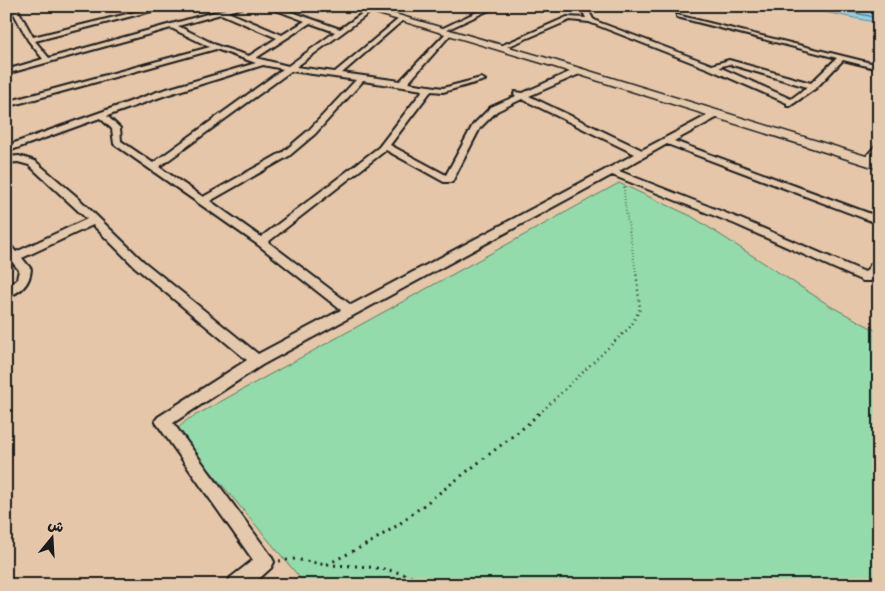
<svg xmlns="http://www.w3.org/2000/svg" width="885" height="591" viewBox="0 0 885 591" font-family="Mali,'Playpen Sans Arabic',sans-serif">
<rect width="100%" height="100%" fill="#e5c6a8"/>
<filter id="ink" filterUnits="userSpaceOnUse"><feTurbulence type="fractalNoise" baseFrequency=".02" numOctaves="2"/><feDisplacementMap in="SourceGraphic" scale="10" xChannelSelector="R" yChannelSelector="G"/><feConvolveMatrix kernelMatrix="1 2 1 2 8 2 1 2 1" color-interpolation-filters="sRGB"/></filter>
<g filter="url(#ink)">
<polygon fill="#93dbaa" stroke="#587c63" points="619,183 691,216 832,307 879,332 879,585 306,585 176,430 187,420"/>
<polygon fill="#8ad1ec" stroke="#5e8999" points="796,6 879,6 879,23 805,8"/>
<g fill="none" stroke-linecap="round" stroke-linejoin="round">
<polyline stroke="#48646f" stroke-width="1" points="821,6 879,18"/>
<g stroke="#1c1c1c" stroke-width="4">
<g id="street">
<path d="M10,6H16L33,37L160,6H171L35,41L49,58L236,6H247L228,12L282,35L305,21L265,6H275L340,29L370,8L372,11L296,67L335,72L401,17L403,18V20L342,73L400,81L447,32H451V34L408,83L443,88L481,78L485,80L443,92L431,91L390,145L446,175L473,125L491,107L516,96L514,94L515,92L523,93L576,69H582V73L529,96L642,150L714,112H720V116L674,141L879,217V224L667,144L619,171L743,220L865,272L875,260L879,259V271L871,281H863L735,224L612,175L262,365L173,423L271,556L274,562L271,568L252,585H228L230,578L253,560L155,421L158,417L247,360L135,267L93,225L22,258L31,269C30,284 20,293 6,297V288L17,279L19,270L6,255V244L10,245L16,252L87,219L29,165L18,162L6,163V157L19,156L35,161L76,196L143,261L258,354L341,310L257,244L114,144L112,129L100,118L6,152V146L160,91L256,63L216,49L6,107V102L210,47L171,28L6,74V70L43,59L28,40ZM221,14L277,38L249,56L218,46L178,26ZM310,23L335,32L288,66L256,58ZM263,65L283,69L153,163L121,141L120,128L107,116L166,95ZM291,71L356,80L309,130L283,152L203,197L159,167ZM363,81L423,90L379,147L261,237L210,201L289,156L315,134ZM522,99L635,154L351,305L268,242L386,150L444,182H452L480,128L497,111Z"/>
<polygon points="489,6 498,6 442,32 437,31"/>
<path d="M580,6H586L593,19L598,22L712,65L729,60L811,83L837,58L677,17V15L879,65V69L843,60L816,88L790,106H787V103L709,69L589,22L570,20L502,49L496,48L567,17L586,18ZM729,64L807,87L791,99L719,67Z"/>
<polygon points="879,144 879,153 870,163 864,163 864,159 876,145"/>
</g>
</g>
<g stroke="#1c1c1c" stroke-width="3">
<polygon id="secondary" points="352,6 367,6 550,59 879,160 879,169 542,63"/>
</g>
<polyline stroke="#1c1c1c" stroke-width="2" stroke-dasharray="0.5 2.5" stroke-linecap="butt" points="624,187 625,206 636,272"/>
<polyline stroke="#1c1c1c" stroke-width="2.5" stroke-dasharray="1 4" stroke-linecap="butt" points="539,414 631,326 640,309 636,271"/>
<g stroke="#1c1c1c" stroke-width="3" stroke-dasharray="2 5" stroke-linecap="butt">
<polyline points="279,561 295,559 326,565 371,542 398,525 527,425 540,412"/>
<path d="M327,565C362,566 396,566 427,585"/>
<polyline points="878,585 879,583"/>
</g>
<use href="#street" fill="#e4c9ac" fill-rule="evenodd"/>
<use href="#secondary" fill="#e4c9ac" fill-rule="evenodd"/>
</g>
</g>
<rect width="885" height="591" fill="none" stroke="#e4c9ac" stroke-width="25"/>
<rect x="12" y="12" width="860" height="566" fill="none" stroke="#1c1c1c" stroke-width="2" filter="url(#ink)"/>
<g transform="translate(52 538) rotate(18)" stroke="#e4c9ac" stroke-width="4" paint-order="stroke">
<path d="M0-4L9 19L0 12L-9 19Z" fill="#1c1c1c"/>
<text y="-8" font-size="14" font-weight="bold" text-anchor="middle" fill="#1c1c1c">ش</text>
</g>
</svg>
